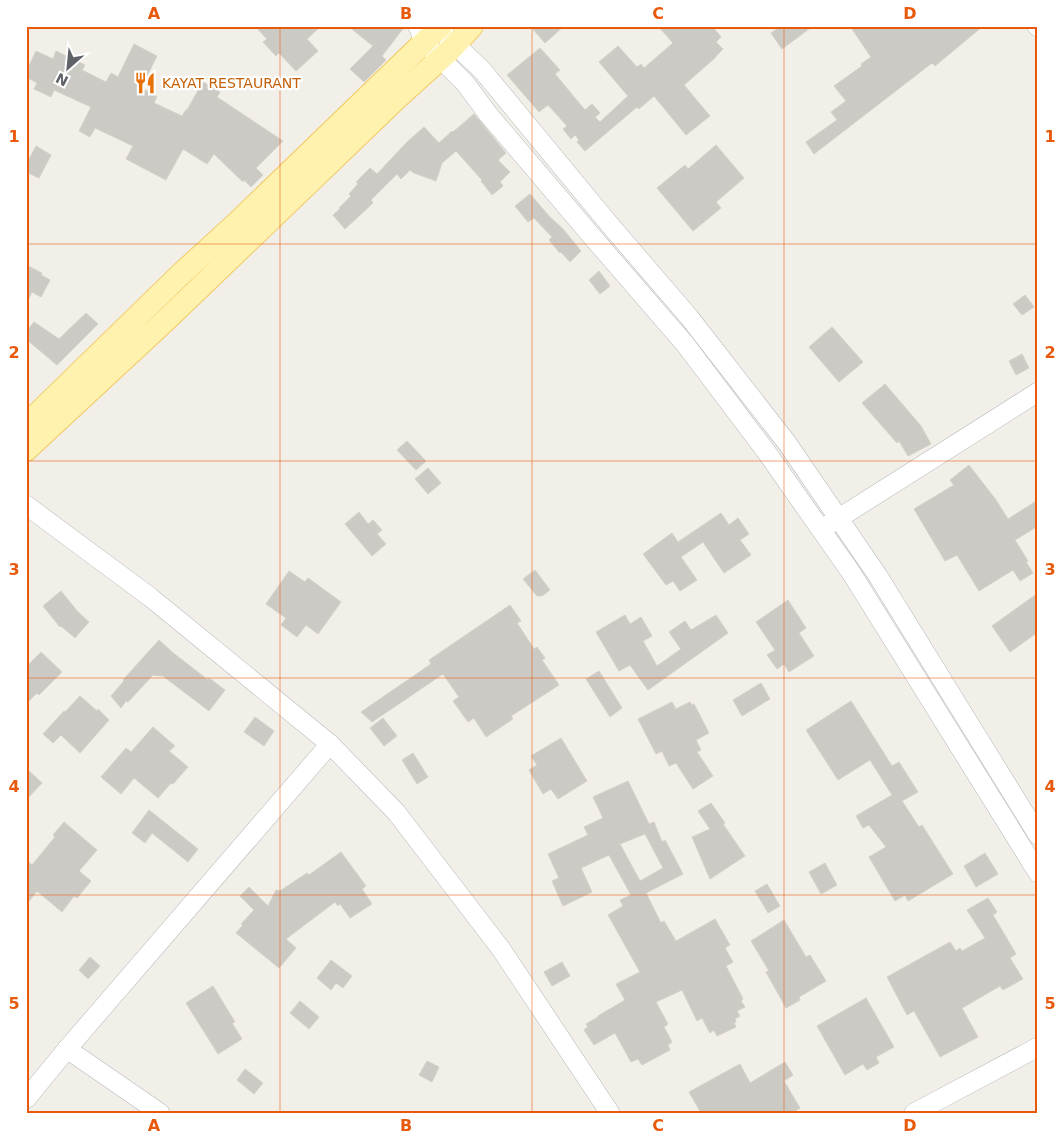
<svg xmlns="http://www.w3.org/2000/svg" width="1064" height="1139" viewBox="0 0 1064 1139" font-family="'DejaVu Sans',sans-serif">
<rect width="100%" height="100%" fill="#f1efe8"/>
<g fill="#cccac5" stroke="#d6d1c6" fill-rule="evenodd">
<polygon points="255,26 321,26 307,39 318,51 296,71 279,53 276,56 263,42 267,39"/>
<polygon points="348,26 405,26 382,56 386,60 364,82 350,69 373,46"/>
<polygon points="530,26 564,26 545,43"/>
<polygon points="658,26 712,26 721,37 716,42 723,49 716,56 716,57 684,85 710,116 686,135 654,96 639,109 637,107 585,151 577,142 579,140 575,135 571,139 563,129 567,126 548,105 539,112 507,75 540,48 560,70 555,74 585,110 592,104 600,113 595,117 600,122 628,96 599,62 618,46 637,67 641,64 644,68 673,43"/>
<polygon points="781,26 813,26 782,49 771,33"/>
<polygon points="850,26 983,26 935,66 932,63 814,154 806,142 837,120 831,112 846,101 834,86 862,66 861,64 871,57"/>
<polygon points="134,44 157,56 141,88 157,96 154,103 182,116 186,110 187,110 203,82 220,92 217,97 283,141 256,168 263,175 251,187 244,180 243,182 214,154 207,164 183,149 166,180 126,159 133,146 95,128 90,137 79,131 91,107 54,90 51,97 34,89 37,83 26,77 26,72 36,51 53,59 56,51 85,65 82,70 106,82 111,73 118,77"/>
<polygon points="474,114 506,153 498,160 510,172 500,182 503,186 492,195 481,181 482,180 456,151 442,163 436,181 414,173 410,170 401,179 397,174 371,200 373,203 345,229 333,215 340,209 339,208 351,196 349,194 358,184 356,182 370,168 377,174 407,142 424,127 439,143 452,131 453,132"/>
<polygon points="716,145 744,178 716,202 721,208 693,231 657,188 685,165 688,169"/>
<polygon points="36,146 51,155 39,178 26,172 26,165"/>
<polygon points="530,194 549,216 563,229 581,251 570,262 561,252 560,253 549,240 552,237 534,218 528,222 515,206"/>
<polygon points="26,265 42,273 41,275 50,280 41,297 32,292 26,304"/>
<polygon points="599,271 610,286 600,294 589,280"/>
<polygon points="1025,295 1034,307 1022,315 1013,304"/>
<polygon points="86,313 98,324 57,365 26,339 26,332 34,322 59,339"/>
<polygon points="832,327 863,362 839,382 809,347"/>
<polygon points="1022,354 1029,368 1016,375 1009,361"/>
<polygon points="885,384 921,426 931,444 908,456 899,441 897,443 862,403"/>
<polygon points="407,441 426,461 416,470 397,450"/>
<polygon points="969,465 996,500 1008,519 1038,500 1038,526 1015,540 1028,561 1026,562 1033,573 1020,581 1013,570 979,591 957,555 945,561 914,509 954,485 950,480"/>
<polygon points="428,468 441,483 428,494 415,479"/>
<polygon points="359,512 368,524 373,520 382,530 377,534 386,544 372,556 345,524"/>
<polygon points="721,513 729,525 738,518 749,534 740,540 751,555 724,573 703,542 681,557 697,580 680,591 673,581 666,585 643,554 672,533 678,542"/>
<polygon points="535,570 550,590 542,596 537,596 523,579"/>
<polygon points="289,571 305,582 308,578 341,602 318,634 306,625 297,637 281,625 286,618 266,604"/>
<polygon points="61,591 78,612 89,622 75,638 61,626 60,627 43,606"/>
<polygon points="1038,593 1038,632 1010,652 992,626"/>
<polygon points="788,600 806,628 799,633 814,656 789,672 784,664 777,669 767,655 775,650 756,622"/>
<polygon points="510,605 521,621 517,623 534,649 537,647 545,658 542,660 559,685 511,716 513,719 486,737 474,718 468,722 453,701 459,697 443,674 372,722 361,712 431,664 429,660"/>
<polygon points="625,615 630,624 641,617 652,636 643,641 657,666 681,649 669,632 685,621 691,630 716,615 728,633 648,690 630,665 619,671 596,632"/>
<polygon points="159,640 172,652 208,680 209,678 225,690 209,711 163,676 153,675 128,702 126,701 121,708 111,696 124,681 123,680"/>
<polygon points="41,652 62,672 39,695 37,693 26,704 26,667"/>
<polygon points="599,671 622,708 610,717 586,679"/>
<polygon points="761,683 770,699 742,716 733,700"/>
<polygon points="80,696 97,711 98,709 109,720 80,753 61,735 53,743 43,734 64,711 65,712"/>
<polygon points="851,701 892,766 899,762 918,792 902,801 919,827 922,825 953,874 908,901 905,895 895,901 869,857 886,847 869,825 863,828 856,816 892,795 870,760 838,780 806,730"/>
<polygon points="672,702 676,709 690,702 692,705 694,704 709,733 696,740 701,750 697,752 713,776 693,789 676,763 669,766 662,751 656,754 638,719"/>
<polygon points="255,717 274,731 264,746 244,732"/>
<polygon points="383,718 397,736 384,746 370,728"/>
<polygon points="153,727 175,746 169,751 188,767 173,784 171,783 158,798 134,778 121,794 101,777 126,748 131,752"/>
<polygon points="561,738 587,781 558,799 551,789 543,794 529,770 537,765 531,756"/>
<polygon points="413,753 428,777 417,784 402,760"/>
<polygon points="26,768 42,783 26,800"/>
<path d="M628,781L649,824L654,822L662,842L665,840L683,874L646,893L661,923L664,921L676,941L715,919L730,945L725,948L733,962L726,966L743,999L741,1001L745,1007L737,1011L740,1016L735,1019L736,1022L734,1023L736,1027L717,1036L714,1030L710,1033L702,1018L697,1021L682,990L656,1002L668,1024L664,1027L672,1042L668,1045L670,1050L642,1065L638,1059L631,1062L615,1033L594,1045L584,1030L588,1027L586,1024L598,1017V1016L625,1000L616,984L640,972L608,915L623,906L620,900L631,895L609,855L581,868L592,892L563,906L552,881L559,878L548,854L588,835L584,827L603,818L593,797ZM645,834L663,868L640,881L620,844Z"/>
<polygon points="711,803 725,823 723,824 745,856 710,879 692,837 710,829 698,811"/>
<polygon points="149,810 198,849 188,862 152,833 145,843 132,833"/>
<polygon points="64,822 97,850 79,871 91,881 77,898 74,896 62,912 37,891 26,905 26,860 32,865 55,837 53,835"/>
<polygon points="341,852 366,886 362,889 372,904 350,918 340,904 338,906 335,902 286,939 296,948 279,968 236,933 243,925 241,924 254,910 240,896 249,887 268,906 276,890 280,891 307,873 309,875"/>
<polygon points="985,853 998,874 976,887 964,866"/>
<polygon points="825,863 837,885 821,894 809,872"/>
<polygon points="767,884 780,906 768,913 755,891"/>
<polygon points="988,898 997,912 993,915 1016,954 1010,958 1023,979 1003,990 1000,986 962,1008 978,1037 940,1057 914,1011 907,1015 887,977 950,942 956,951 960,948 962,951 985,938 967,910"/>
<polygon points="784,920 806,957 810,955 826,981 799,997 800,1000 786,1008 766,972 769,971 751,941"/>
<polygon points="90,957 100,966 88,979 79,970"/>
<polygon points="331,960 352,976 343,988 336,983 331,990 317,978"/>
<polygon points="562,962 570,976 552,986 544,972"/>
<polygon points="213,986 235,1022 232,1023 242,1039 218,1054 186,1003"/>
<polygon points="866,998 894,1047 876,1057 879,1063 867,1070 863,1064 845,1075 817,1026"/>
<polygon points="300,1001 319,1017 309,1029 290,1013"/>
<polygon points="427,1061 439,1067 432,1082 419,1075"/>
<polygon points="785,1062 793,1075 784,1081 800,1108 792,1113 701,1113 689,1092 740,1064 750,1083"/>
<polygon points="245,1069 263,1083 254,1094 237,1080"/>
</g>
<g fill="none" stroke-linecap="round" stroke-linejoin="round">
<g stroke="#b5b8bc" stroke-width="20">
<g id="minor">
<polyline points="418,26 424,42 465,83 488,114 595,240 685,344 765,450 852,574 1038,873"/>
<polyline points="1037,26 1038,27"/>
<polyline points="445,35 482,70 610,225 689,317 787,443 878,576 1038,835"/>
<polyline points="26,505 150,597 330,744 396,812 501,949 610,1113"/>
<polyline points="828,525 1038,392"/>
<polyline points="67,1049 160,1113"/>
<polyline points="26,1099 67,1049 330,744"/>
<polyline points="914,1113 1038,1047"/>
</g>
</g>
<g stroke="#f2c960" stroke-width="24">
<g id="major">
<polyline points="26,425 181,274 238,222 441,26"/>
<polyline points="26,450 166,320 399,96 450,50 472,26"/>
</g>
</g>
<use href="#minor" stroke="#fff" stroke-width="19"/>
<use href="#major" stroke="#fff2af" stroke-width="22"/>
</g>
<path fill="none" stroke="#e8590c" stroke-width="1" stroke-opacity="0.55" d="M280,26V1113M532,26V1113M784,26V1113M26,244H1038M26,461H1038M26,678H1038M26,895H1038"/>
<defs>
<g id="restaurant-bare" transform="scale(1.725)"><path d="M-5-6h1v4h1v-4h1v4h1v-4h1v5L-1.5 .5V6h-2V.5L-5-1ZM5-6V6H3V1.5H1.5Q1.5-4 5-6Z" fill="#e8710a" stroke="#fff" stroke-width="2.5" paint-order="stroke"/></g>
</defs>
<g fill-rule="evenodd">
<use href="#restaurant-bare" x="145" y="83"/>
</g>
<g text-anchor="middle" stroke-width="4.5" stroke-linejoin="round" paint-order="stroke">
<g font-size="14" fill="#c56008" stroke="#fff" text-anchor="start">
<text x="162" y="88">KAYAT RESTAURANT</text>
</g>
</g>
<rect width="1064" height="1139" fill="none" stroke="#ffffff" stroke-width="55"/>
<g transform="translate(68 68) rotate(207)" stroke="#ffffff" stroke-width="4" paint-order="stroke">
<path d="M0-4L9 19L0 12L-9 19Z" fill="#5f6368"/>
<text y="-8" font-size="14" font-weight="bold" text-anchor="middle" fill="#5f6368">N</text>
</g>
<rect x="28" y="28" width="1008" height="1084" fill="none" stroke="#e8590c" stroke-width="2"/>
<g font-size="16" text-anchor="middle" font-weight="bold" fill="#e8590c">
<text x="154" y="19">A</text>
<text x="406" y="19">B</text>
<text x="658" y="19">C</text>
<text x="910" y="19">D</text>
<text x="14" y="142">1</text>
<text x="1050" y="142">1</text>
<text x="14" y="358">2</text>
<text x="1050" y="358">2</text>
<text x="14" y="575">3</text>
<text x="1050" y="575">3</text>
<text x="14" y="792">4</text>
<text x="1050" y="792">4</text>
<text x="14" y="1009">5</text>
<text x="1050" y="1009">5</text>
<text x="154" y="1131">A</text>
<text x="406" y="1131">B</text>
<text x="658" y="1131">C</text>
<text x="910" y="1131">D</text>
</g>
</svg>
